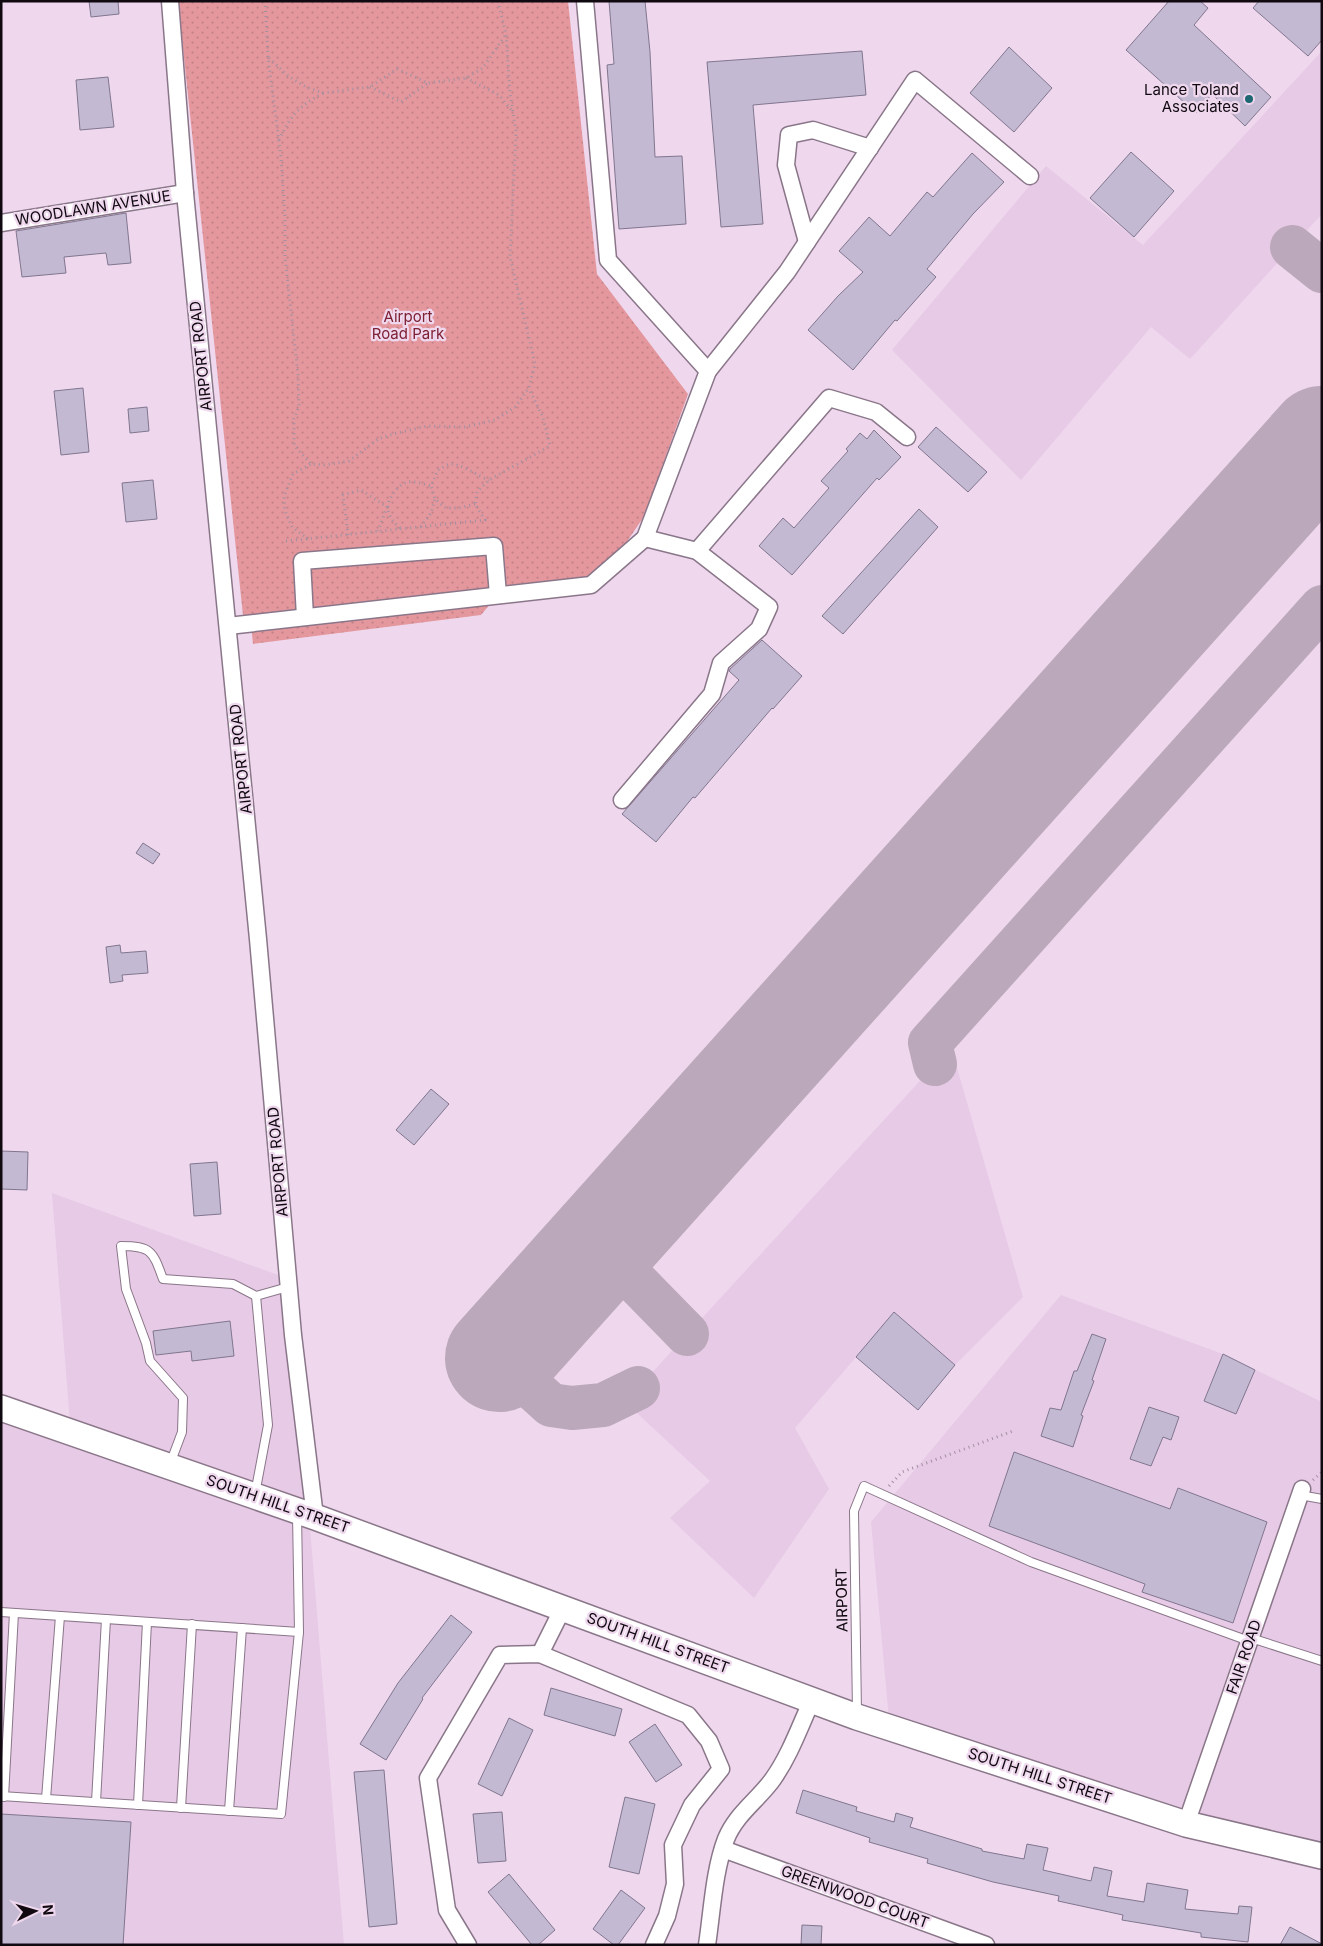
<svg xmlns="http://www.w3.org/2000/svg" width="1323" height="1946" viewBox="0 0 1323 1946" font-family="Inter,sans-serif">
<defs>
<pattern id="park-dots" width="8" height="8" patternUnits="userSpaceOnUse" patternTransform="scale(1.25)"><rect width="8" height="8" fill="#e4989e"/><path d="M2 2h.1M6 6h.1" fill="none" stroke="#c38287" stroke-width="1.8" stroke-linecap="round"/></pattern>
</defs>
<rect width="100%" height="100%" fill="#efd8ee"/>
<g fill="#e7cae6">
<polygon points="1322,51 1322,214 1190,359 1151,327 1021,480 892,350 1046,166 1143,245"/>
<polygon points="951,1047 1023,1297 955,1365 894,1313 795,1428 829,1489 754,1598 670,1518 710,1481 625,1402"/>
<polygon points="52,1193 292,1280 309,1515 344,1945 1,1945 1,1413 71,1436"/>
<polygon points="1061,1295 1223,1354 1322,1402 1322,1849 1209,1824 889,1719 871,1522"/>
</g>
<polygon fill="url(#park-dots)" points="178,1 568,1 597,274 688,394 645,515 607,571 535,599 491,603 481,615 253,644 251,624 244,625"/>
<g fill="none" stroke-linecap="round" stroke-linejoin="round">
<g stroke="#bba8ba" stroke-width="44">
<polyline points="1292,247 1322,271"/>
<polyline points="935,1064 930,1043 1322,607"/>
<polyline points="600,1245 687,1334"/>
<polyline points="499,1358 551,1405 572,1408 603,1405 638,1388"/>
</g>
<polyline stroke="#bba8ba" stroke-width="108" points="499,1358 1322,440"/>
</g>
<g fill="#c4b9d3" stroke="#80768e">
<polygon points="89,1 118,1 119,14 91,17"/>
<polygon points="609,1 645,1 650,52 655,157 682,156 686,224 619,229 607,65 614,64"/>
<polygon points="1169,1 1200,1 1208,8 1194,25 1271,97 1245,126 1212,94 1196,113 1126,50"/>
<polygon points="1259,1 1322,1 1322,40 1308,56 1253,8"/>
<polygon points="1009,47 1052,88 1014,132 970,93"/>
<polygon points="862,51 866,95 753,105 763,224 721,227 707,62"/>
<polygon points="108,77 114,127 80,130 76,80"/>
<polygon points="1131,152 1174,191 1134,237 1090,198"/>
<polygon points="972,153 1004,182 973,214 927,269 936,277 897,321 895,320 853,370 808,330 838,296 863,272 839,251 869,217 890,236 927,192 933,197"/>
<polygon points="126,213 131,263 108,265 106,253 64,257 66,273 22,277 16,231"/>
<polygon points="83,388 89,452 61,455 54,391"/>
<polygon points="147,407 149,431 130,433 128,409"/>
<polygon points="936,427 987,472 968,492 918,447"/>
<polygon points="874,430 901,457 879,480 877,478 792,575 759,546 783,518 794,528 829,488 821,481 848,451 846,449 860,433 867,439"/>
<polygon points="153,480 157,519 126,522 122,483"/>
<polygon points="919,509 938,527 843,634 822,616"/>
<polygon points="762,640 802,676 773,709 772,708 695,798 693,797 656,842 622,814 739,680 729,671 730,669"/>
<polygon points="143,843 160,854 153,864 136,853"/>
<polygon points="120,945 121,953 146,951 148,973 122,975 123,981 110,983 106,947"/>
<polygon points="431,1089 449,1104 414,1145 396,1130"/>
<polygon points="1,1151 28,1152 27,1190 1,1189"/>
<polygon points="217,1162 221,1214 194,1216 190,1164"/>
<polygon points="894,1312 955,1365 918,1410 856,1357"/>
<polygon points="230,1321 234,1356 192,1361 191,1351 156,1355 153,1331"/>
<polygon points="1092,1334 1106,1339 1092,1380 1094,1381 1081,1415 1083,1416 1073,1447 1041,1436 1050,1408 1061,1410 1074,1371 1077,1371"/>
<polygon points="1223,1354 1255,1370 1236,1414 1204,1401"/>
<polygon points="1149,1407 1179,1417 1171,1440 1163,1437 1151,1466 1130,1459"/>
<polygon points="1014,1452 1170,1509 1178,1488 1267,1522 1233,1623 1142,1592 1145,1584 989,1526"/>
<polygon points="451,1615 472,1632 422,1698 423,1699 386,1760 360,1744 398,1683"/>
<polygon points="551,1688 622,1709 615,1736 544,1715"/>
<polygon points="509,1718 533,1730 502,1796 478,1784"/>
<polygon points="655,1724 682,1765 656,1782 629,1742"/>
<polygon points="384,1770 397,1924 369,1927 354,1772"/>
<polygon points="803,1790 857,1807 856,1811 894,1822 896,1813 913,1818 910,1827 982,1849 982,1851 1024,1859 1027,1844 1048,1848 1043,1870 1091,1881 1094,1867 1112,1871 1107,1896 1144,1902 1147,1883 1188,1890 1185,1909 1238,1914 1239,1906 1252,1907 1248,1942 1201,1937 1201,1933 1122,1920 1123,1915 1058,1901 1059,1896 993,1882 927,1863 928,1859 869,1842 870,1838 796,1813"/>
<polygon points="625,1797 655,1804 639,1874 609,1867"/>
<polygon points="502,1812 506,1861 478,1863 473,1814"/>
<polygon points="1,1814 131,1822 123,1945 1,1945"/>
<polygon points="509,1874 555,1930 538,1945 532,1945 488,1892"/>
<polygon points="621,1890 645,1908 618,1945 614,1945 593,1929"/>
<polygon points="802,1925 822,1926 821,1945 801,1945"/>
<polygon points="1290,1927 1322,1944 1322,1945 1280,1945"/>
</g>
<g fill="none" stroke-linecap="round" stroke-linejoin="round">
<g stroke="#8a7689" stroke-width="10">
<g id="lane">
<path d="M170,1464L182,1432L183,1398L150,1361L146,1343L126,1289L121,1246C152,1246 153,1252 163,1279L233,1284L256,1296L288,1287"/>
<polyline points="255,1494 268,1425 256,1296"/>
<polyline points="1300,1495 1322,1499"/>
<polyline points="1,1612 299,1632"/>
<polyline points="1251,1638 1322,1661"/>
<polyline points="857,1712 854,1511 864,1486 1031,1562 1249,1641"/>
<polyline points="1,1796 281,1814 299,1632 297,1514"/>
<polyline points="4,1797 14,1613"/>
<polyline points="46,1799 60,1616"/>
<polyline points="96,1802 106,1619"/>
<polyline points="138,1805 147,1622"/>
<polyline points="181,1808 192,1624"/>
<polyline points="229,1811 242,1628"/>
</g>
</g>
<g stroke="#8a7689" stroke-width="19">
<g id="street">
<polyline points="170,1 185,193 258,939 293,1335 315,1517"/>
<polyline points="1,223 185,193"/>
<polyline points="807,242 786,165 789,135 813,130 870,148"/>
<polyline points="708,371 787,272 915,80 1030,176"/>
<polyline points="697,551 829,398 876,412 907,437"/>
<polyline points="305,617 302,561 494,546 498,595"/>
<polyline points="228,626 591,585 645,538 708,371 608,260 585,1"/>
<polyline points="622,800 712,694 721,663 759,629 769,607 697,551 645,538"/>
<polyline points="540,1654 563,1608"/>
<polyline points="1186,1824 1302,1489"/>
<polyline points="723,1849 986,1945"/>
<polyline points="468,1945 447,1910 428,1778 500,1655 540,1654 688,1715 709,1741 721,1769 692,1805 673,1845 675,1884 667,1916 654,1945"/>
<path d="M707,1945C712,1912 714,1870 726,1839C736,1814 758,1800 773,1779C790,1755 800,1726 812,1700"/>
</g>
</g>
<g stroke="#8a7689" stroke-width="28">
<polyline id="primary" points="1,1408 315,1517 857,1717 1186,1824 1322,1856"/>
</g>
<g stroke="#a290a1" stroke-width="3" stroke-dasharray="1 4" stroke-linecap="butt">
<polyline points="265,1 268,57 281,158 285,216 285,257 298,375 299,406 294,419 294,445 311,464 325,465 349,461 378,439 393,434 427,426 464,427 495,420 515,407 529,388 535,364 510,257 516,131 510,93 506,34 498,1"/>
<polyline points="269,58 288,76 306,87 323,93 370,87 397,69 428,83 466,78 483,68 506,34"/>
<polyline points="466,78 499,95 513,112"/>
<polyline points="370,87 401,102 428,83"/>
<path d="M279,140C291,115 298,107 323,93"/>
<path d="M475,504L459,508H446L435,499L431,486L438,470C442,468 446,465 450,464C460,463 478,476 489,480"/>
<polyline points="421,527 431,513 435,499"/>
<path d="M400,528C394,523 389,517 388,509C387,499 398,484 408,482C416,481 423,484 431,486"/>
<polyline points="348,535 343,495 361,490 387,507 378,531"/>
<polyline points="308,539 292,527 285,511 284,496 293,474 311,464"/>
<polyline points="286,541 485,520 475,504 477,492 489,480 550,446 543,417 529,389"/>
<polyline points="1313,1480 1322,1472"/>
<polyline points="889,1486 902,1472 1013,1431"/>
</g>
<use href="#lane" stroke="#fff" stroke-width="8"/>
<use href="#street" stroke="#fff" stroke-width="16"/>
<use href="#primary" stroke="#fff" stroke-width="25"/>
</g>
<circle fill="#1d6773" stroke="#efd8ee" stroke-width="2" cx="1249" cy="99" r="5"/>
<g text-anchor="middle" stroke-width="4.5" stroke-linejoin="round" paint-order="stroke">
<g font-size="15" fill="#100910" stroke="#efd8ee" text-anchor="end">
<text x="1239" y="95">Lance Toland<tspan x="1239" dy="17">Associates</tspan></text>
</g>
<g font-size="15" fill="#100910" stroke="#efd8ee">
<text transform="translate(93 208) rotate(-9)" y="5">WOODLAWN AVENUE</text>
<text transform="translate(201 356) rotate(-96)" y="5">AIRPORT ROAD</text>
<text transform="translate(241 759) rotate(-96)" y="5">AIRPORT ROAD</text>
<text transform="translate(278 1162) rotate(-95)" y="5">AIRPORT ROAD</text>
<text transform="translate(278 1504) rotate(19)" y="5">SOUTH HILL STREET</text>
<text transform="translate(842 1600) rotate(-91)" y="5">AIRPORT</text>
<text transform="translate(658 1643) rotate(20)" y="5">SOUTH HILL STREET</text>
<text transform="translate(1244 1657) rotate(-71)" y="5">FAIR ROAD</text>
<text transform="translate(1040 1776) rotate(18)" y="5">SOUTH HILL STREET</text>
<text transform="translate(855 1897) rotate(20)" y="5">GREENWOOD COURT</text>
</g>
<g font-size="15" fill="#7d2032" stroke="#efd8ee">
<text x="408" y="322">Airport<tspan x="408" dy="17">Road Park</tspan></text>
</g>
</g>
<rect width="1323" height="1946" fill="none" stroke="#100910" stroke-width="5"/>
<g transform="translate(35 1911) rotate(85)" stroke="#efd8ee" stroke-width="4" paint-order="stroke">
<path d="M0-4L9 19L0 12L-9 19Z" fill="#100910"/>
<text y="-8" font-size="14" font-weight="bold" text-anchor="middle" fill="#100910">N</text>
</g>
</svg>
